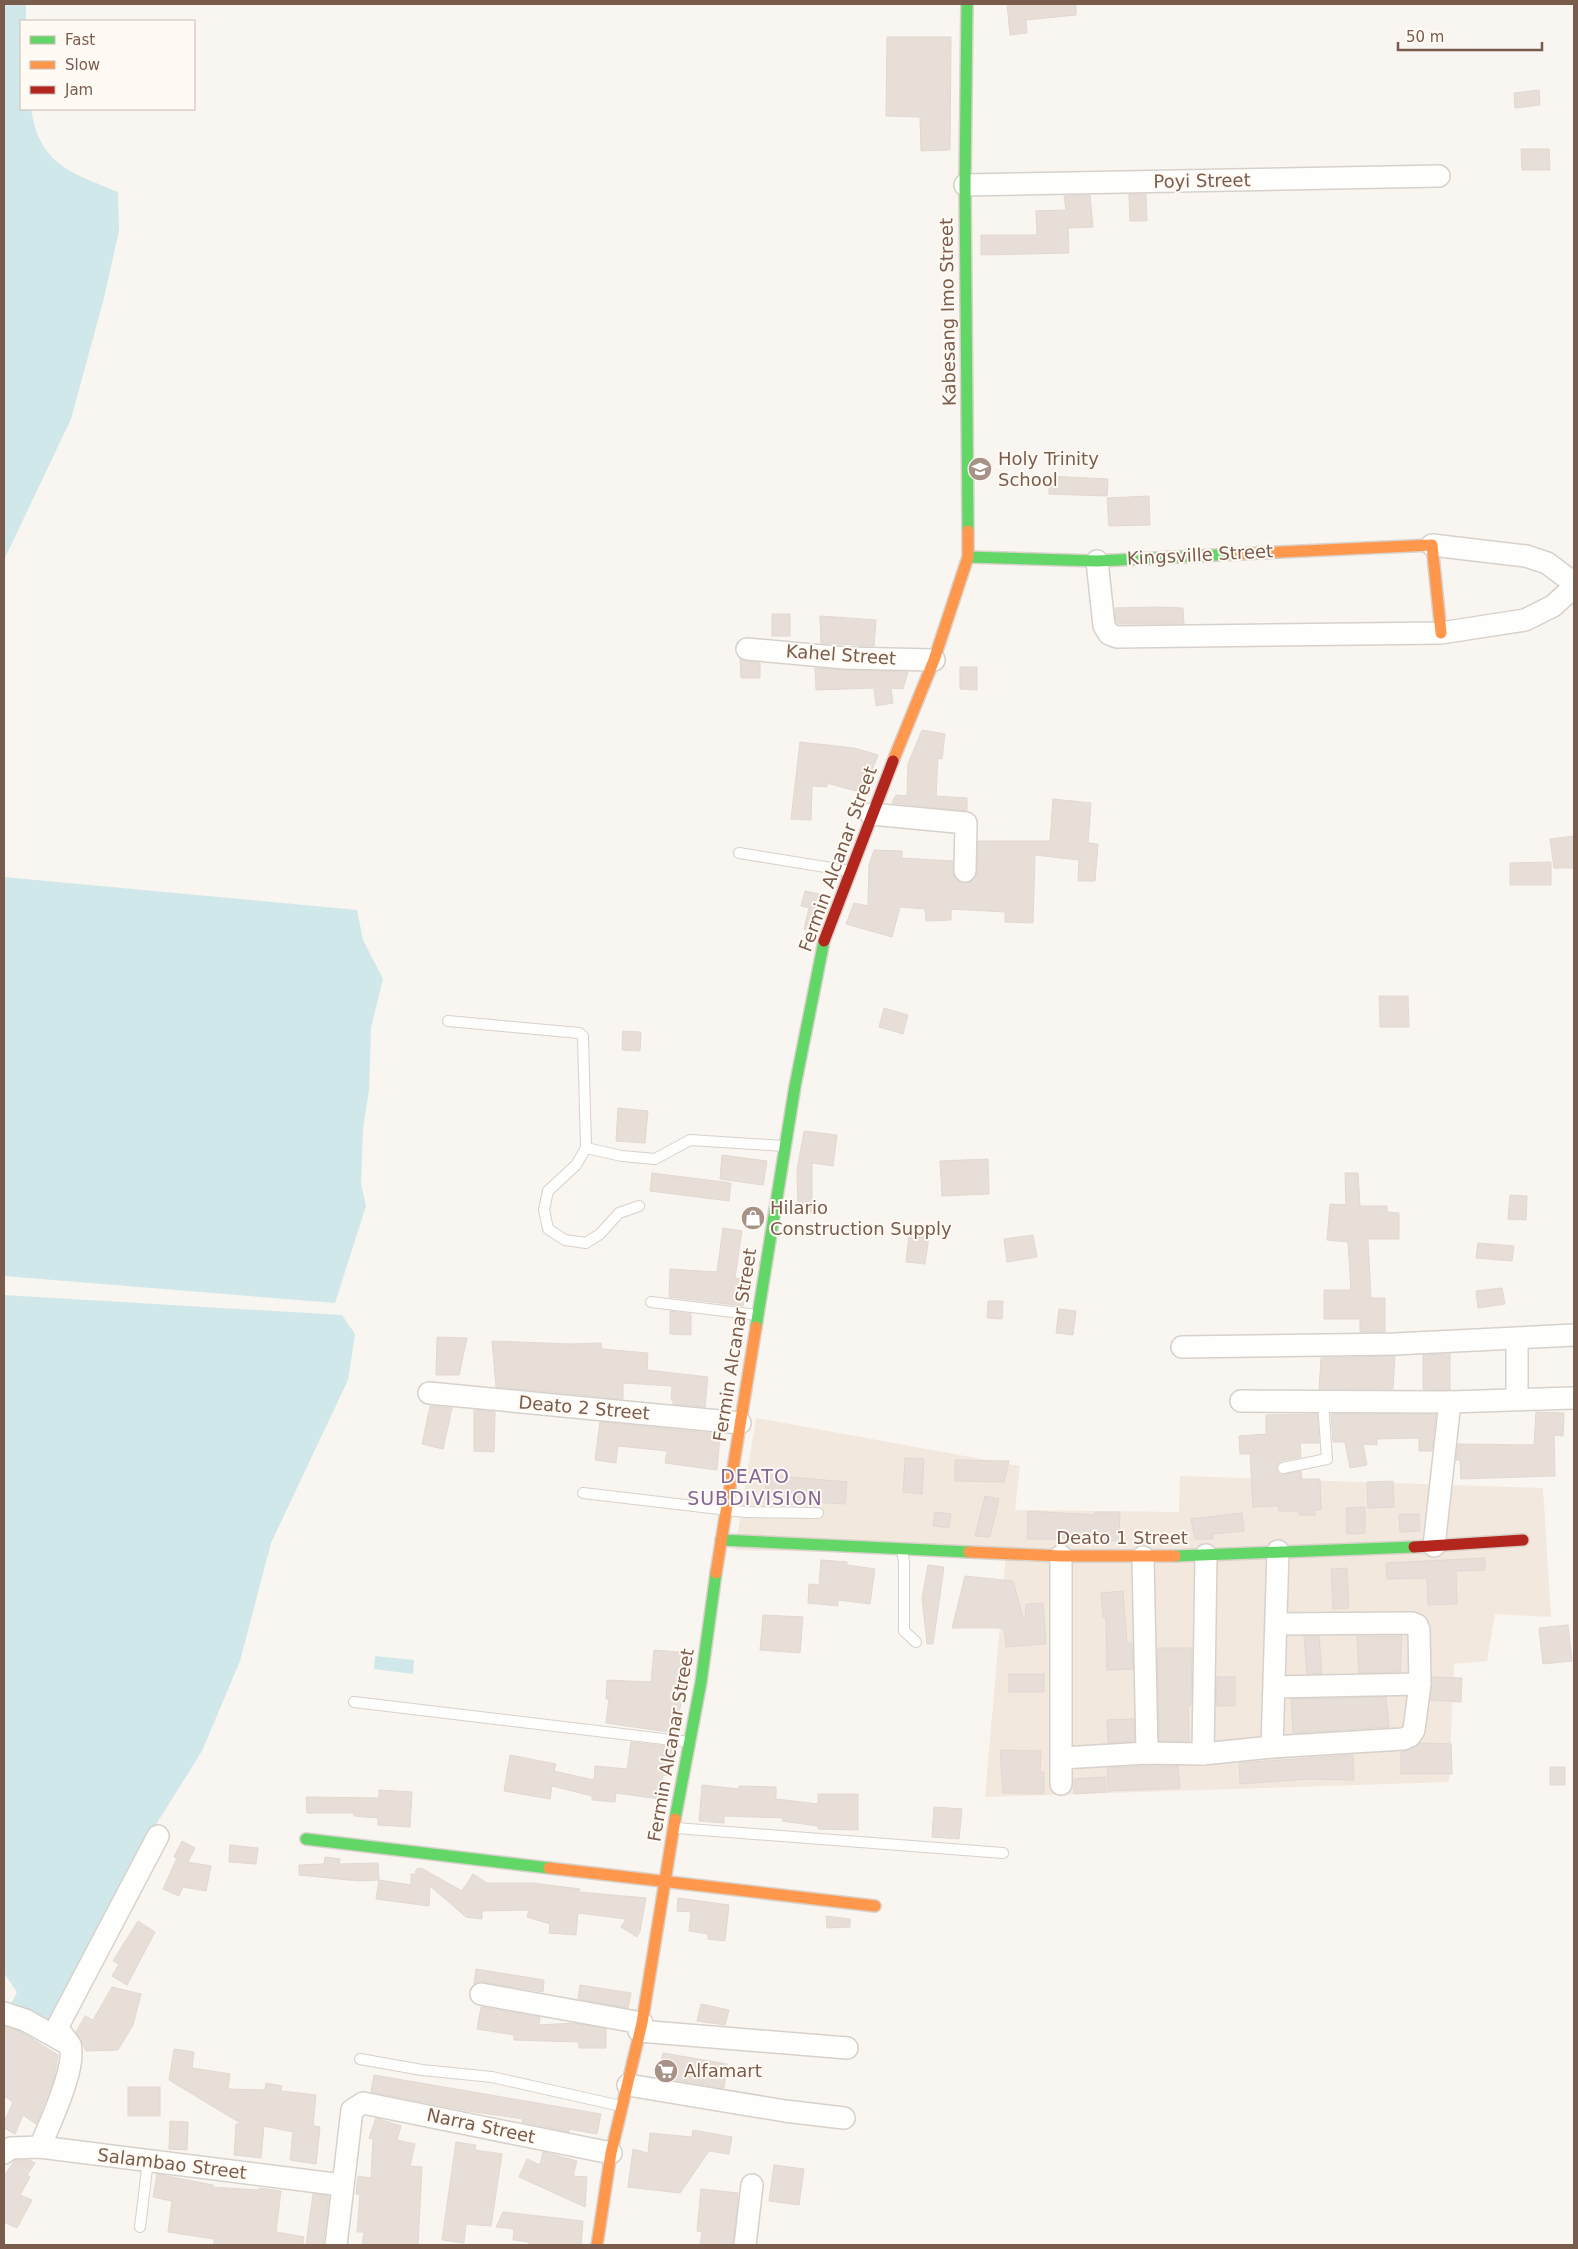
<svg xmlns="http://www.w3.org/2000/svg" width="1578" height="2249" viewBox="0 0 1578 2249" font-family="'DejaVu Sans',sans-serif">
<rect width="100%" height="100%" fill="#f9f5f0"/>
<polygon fill="#f2e8de" points="756,1418 1020,1466 1015,1510 1179,1512 1180,1476 1543,1488 1551,1617 1495,1614 1487,1661 1454,1664 1449,1782 985,1797 1006,1556 735,1550"/>
<g fill="#d0e8ea">
<path d="M4,4H26V21H21V109H31C40,165 70,172 118,192L119,231L104,298L71,419L4,560Z"/>
<polygon points="4,877 357,910 363,940 383,979 371,1028 369,1090 363,1128 361,1184 366,1206 335,1303 4,1276"/>
<polygon points="4,1295 342,1315 355,1334 348,1380 271,1543 240,1661 202,1751 157,1823 48,2027 8,2010 17,1992 4,1973"/>
<polygon points="375,1656 414,1660 413,1674 374,1669"/>
</g>
<g fill="#e6ded7" stroke="#e2d8d2">
<polygon points="1007,4 1076,4 1076,15 1026,20 1027,33 1010,35"/>
<polygon points="887,37 951,37 950,150 921,151 920,117 886,116"/>
<polygon points="1539,90 1540,105 1515,108 1514,93"/>
<polygon points="1521,149 1549,149 1550,170 1522,170"/>
<polygon points="1129,194 1146,194 1147,221 1130,221"/>
<polygon points="1090,195 1093,227 1068,228 1069,253 981,255 981,235 1037,235 1036,211 1066,210 1064,196"/>
<polygon points="1049,476 1108,479 1107,496 1049,494"/>
<polygon points="1149,496 1150,525 1109,526 1107,498"/>
<polygon points="1157,607 1183,608 1184,624 1119,624 1116,622 1115,608"/>
<rect x="772" y="614" width="18" height="22"/>
<polygon points="820,616 876,620 874,646 821,643"/>
<polygon points="740,659 760,663 760,678 741,678"/>
<polygon points="960,667 977,667 977,690 960,689"/>
<polygon points="815,668 845,670 908,672 903,689 891,688 893,703 876,706 874,688 816,690"/>
<polygon points="922,730 945,734 942,759 938,758 936,796 967,798 967,811 892,803 896,795 907,796 908,764"/>
<polygon points="800,742 854,748 878,755 863,793 827,783 827,787 812,786 811,820 791,819"/>
<polygon points="1053,799 1091,803 1088,843 1098,844 1095,881 1078,881 1079,860 1035,855 1033,923 1005,922 1005,912 951,909 951,920 926,921 925,909 900,907 892,937 846,924 854,903 868,906 869,865 874,850 902,851 902,858 953,861 954,877 964,883 971,882 977,872 978,841 1050,841"/>
<polygon points="1574,836 1574,868 1554,868 1550,839"/>
<polygon points="1551,862 1551,885 1510,885 1510,863"/>
<polygon points="805,891 824,895 811,931 804,929 809,908 801,906"/>
<polygon points="1379,996 1408,996 1409,1027 1380,1027"/>
<polygon points="884,1008 908,1015 903,1034 879,1027"/>
<polygon points="623,1031 641,1032 640,1051 622,1050"/>
<polygon points="618,1108 648,1111 645,1143 616,1141"/>
<polygon points="804,1131 837,1135 833,1166 812,1163 812,1212 798,1212 797,1170"/>
<polygon points="722,1155 767,1161 763,1185 720,1179"/>
<polygon points="988,1159 989,1194 942,1196 940,1161"/>
<polygon points="652,1173 731,1183 729,1201 650,1191"/>
<polygon points="1345,1173 1358,1173 1360,1206 1387,1206 1387,1212 1399,1213 1399,1239 1368,1239 1371,1298 1385,1298 1385,1332 1360,1332 1360,1319 1324,1319 1324,1290 1351,1290 1348,1242 1327,1240 1330,1204 1346,1205"/>
<polygon points="1510,1195 1527,1196 1526,1220 1508,1219"/>
<polygon points="723,1228 742,1231 735,1278 748,1280 743,1306 669,1297 670,1269 717,1272"/>
<polygon points="909,1235 929,1237 925,1264 906,1262"/>
<polygon points="1033,1235 1037,1257 1007,1262 1004,1239"/>
<polygon points="1478,1243 1514,1246 1512,1261 1476,1258"/>
<polygon points="1502,1288 1505,1304 1478,1308 1476,1291"/>
<polygon points="988,1301 1003,1301 1002,1319 987,1318"/>
<polygon points="1059,1309 1076,1311 1073,1335 1056,1333"/>
<polygon points="670,1311 691,1314 691,1335 670,1334"/>
<polygon points="437,1337 467,1338 459,1375 436,1375"/>
<polygon points="492,1341 570,1344 601,1343 602,1349 648,1353 647,1370 708,1377 705,1407 673,1404 673,1400 671,1400 672,1386 623,1383 623,1399 496,1387"/>
<polygon points="1450,1354 1450,1390 1423,1389 1423,1355"/>
<polygon points="1395,1356 1393,1389 1319,1389 1321,1358"/>
<polygon points="430,1406 452,1408 443,1449 422,1444"/>
<polygon points="474,1410 495,1412 494,1452 474,1451"/>
<polygon points="1536,1412 1564,1413 1563,1436 1554,1435 1555,1476 1461,1479 1460,1460 1456,1460 1458,1444 1534,1445"/>
<polygon points="1317,1414 1319,1443 1300,1443 1301,1457 1281,1461 1276,1469 1281,1475 1301,1471 1302,1479 1320,1479 1321,1510 1315,1510 1315,1515 1299,1515 1299,1511 1279,1511 1278,1506 1253,1507 1250,1454 1240,1454 1239,1436 1266,1434 1266,1415"/>
<polygon points="1331,1414 1436,1414 1432,1451 1419,1451 1419,1438 1377,1439 1377,1445 1363,1444 1367,1465 1350,1468 1345,1442 1333,1442"/>
<polygon points="600,1422 720,1434 717,1470 665,1463 667,1451 618,1446 616,1463 595,1460"/>
<polygon points="905,1458 924,1459 922,1494 903,1492"/>
<polygon points="955,1460 1009,1461 1004,1482 955,1481"/>
<polygon points="767,1475 847,1482 845,1504 764,1499"/>
<polygon points="1393,1481 1394,1507 1368,1508 1367,1482"/>
<polygon points="985,1496 999,1499 990,1537 975,1536"/>
<polygon points="1365,1507 1365,1533 1347,1534 1346,1508"/>
<polygon points="1028,1511 1095,1515 1095,1512 1120,1512 1119,1541 1059,1538 1059,1539 1027,1539"/>
<polygon points="935,1512 951,1514 949,1528 933,1526"/>
<polygon points="1242,1513 1244,1531 1213,1534 1213,1539 1195,1539 1191,1519"/>
<polygon points="1399,1514 1419,1514 1420,1531 1400,1532"/>
<polygon points="1485,1558 1485,1570 1456,1571 1457,1604 1428,1605 1427,1578 1387,1579 1386,1563"/>
<polygon points="821,1560 847,1562 847,1565 875,1569 870,1604 838,1600 838,1606 808,1603 809,1584 819,1585"/>
<polygon points="928,1565 944,1567 933,1644 927,1644 922,1598"/>
<polygon points="1347,1568 1349,1608 1333,1609 1331,1569"/>
<polygon points="965,1576 1013,1581 1024,1621 1025,1621 1026,1604 1043,1603 1046,1644 1006,1647 1004,1628 952,1628"/>
<polygon points="1123,1591 1127,1643 1132,1643 1133,1669 1107,1670 1106,1617 1103,1617 1101,1593"/>
<polygon points="763,1615 803,1617 800,1653 760,1650"/>
<polygon points="1568,1625 1572,1661 1543,1664 1539,1628"/>
<polygon points="1304,1636 1319,1636 1322,1674 1307,1674"/>
<polygon points="1357,1636 1402,1636 1400,1672 1359,1673"/>
<polygon points="1157,1648 1192,1648 1191,1706 1188,1706 1189,1741 1159,1741"/>
<polygon points="654,1650 689,1653 676,1733 606,1723 609,1699 606,1699 607,1680 651,1682"/>
<rect x="1009" y="1674" width="35" height="18"/>
<polygon points="1217,1677 1235,1677 1235,1706 1216,1706"/>
<polygon points="1432,1677 1462,1678 1461,1702 1430,1700"/>
<polygon points="1386,1697 1389,1727 1293,1733 1291,1699"/>
<polygon points="1134,1719 1134,1741 1108,1743 1107,1720"/>
<polygon points="631,1742 673,1747 668,1776 663,1775 660,1799 616,1793 615,1802 592,1800 592,1796 552,1786 550,1799 504,1791 510,1755 556,1764 554,1771 594,1780 595,1766 627,1769"/>
<polygon points="1420,1743 1451,1744 1452,1774 1401,1774 1401,1752 1408,1750"/>
<polygon points="1000,1750 1041,1751 1040,1772 1044,1772 1044,1794 1003,1793"/>
<polygon points="1353,1755 1354,1780 1310,1779 1240,1784 1239,1763"/>
<polygon points="1147,1766 1178,1766 1180,1788 1108,1791 1107,1768"/>
<rect x="1550" y="1767" width="15" height="18"/>
<polygon points="1105,1777 1106,1792 1074,1794 1074,1779"/>
<polygon points="702,1785 739,1789 739,1786 776,1787 776,1799 818,1804 818,1794 858,1794 858,1830 818,1829 818,1826 782,1821 783,1818 724,1816 724,1823 699,1821"/>
<polygon points="379,1790 412,1792 410,1827 378,1825 378,1818 354,1816 354,1813 307,1813 306,1797 379,1798"/>
<polygon points="934,1807 962,1809 959,1839 932,1837"/>
<polygon points="182,1841 195,1848 188,1862 211,1866 206,1891 183,1887 179,1896 163,1889 176,1860 180,1861 174,1857"/>
<polygon points="230,1845 258,1848 256,1864 229,1862"/>
<polygon points="325,1857 340,1859 339,1864 378,1863 379,1880 359,1881 299,1875 299,1865 324,1864"/>
<polygon points="418,1868 423,1869 462,1891 473,1874 487,1883 532,1883 580,1889 579,1892 646,1898 640,1931 637,1937 621,1927 626,1919 578,1913 576,1935 549,1933 550,1924 527,1917 529,1910 482,1911 482,1919 466,1917 430,1886 429,1906 376,1899 379,1880 411,1885 411,1874 417,1874 415,1872"/>
<polygon points="678,1898 729,1905 725,1941 708,1939 708,1934 689,1931 691,1912 677,1911"/>
<polygon points="826,1916 850,1919 850,1927 827,1928"/>
<polygon points="138,1921 155,1932 127,1985 112,1976 119,1964 113,1961"/>
<polygon points="476,1969 544,1980 543,1992 483,1982 474,1984"/>
<polygon points="580,1985 631,1993 628,2008 578,1999"/>
<polygon points="112,1987 141,1994 133,2025 118,2050 86,2051 76,2032 85,2016 93,2020"/>
<polygon points="701,2004 729,2010 725,2025 697,2021"/>
<polygon points="481,2007 540,2017 539,2025 574,2023 606,2029 606,2048 579,2048 579,2042 514,2040 514,2035 477,2029"/>
<polygon points="4,2026 20,2031 58,2055 54,2078 36,2124 23,2115 15,2134 4,2128 4,2122 13,2102 4,2096"/>
<polygon points="174,2049 194,2052 192,2068 230,2074 228,2089 265,2090 266,2083 282,2086 281,2091 316,2095 313,2126 320,2127 316,2164 290,2160 293,2132 264,2126 261,2158 234,2155 236,2124 242,2124 169,2080"/>
<polygon points="663,2053 727,2064 724,2088 658,2077"/>
<polygon points="374,2075 601,2114 597,2134 569,2129 569,2132 522,2122 523,2119 468,2111 371,2092"/>
<rect x="128" y="2087" width="32" height="29"/>
<polygon points="376,2118 401,2126 397,2140 415,2144 410,2166 422,2167 418,2245 362,2245 364,2232 357,2232 360,2194 356,2194 358,2176 371,2178 373,2139 369,2138"/>
<polygon points="170,2121 188,2122 187,2150 169,2149"/>
<polygon points="693,2130 732,2137 729,2154 709,2151 680,2193 628,2187 633,2149 648,2153 650,2133 692,2137"/>
<polygon points="456,2142 476,2145 475,2150 502,2154 491,2226 466,2224 464,2243 442,2240"/>
<polygon points="543,2152 577,2161 573,2176 587,2177 585,2207 519,2177 527,2159 540,2165"/>
<polygon points="15,2160 30,2160 35,2163 27,2175 30,2177 20,2195 32,2200 17,2228 4,2222 4,2176"/>
<polygon points="774,2165 804,2169 799,2205 769,2201"/>
<polygon points="157,2174 213,2185 212,2187 259,2190 259,2188 281,2191 276,2232 304,2237 303,2245 214,2245 214,2239 168,2232 172,2201 153,2197"/>
<polygon points="701,2189 738,2193 733,2245 700,2245 702,2232 697,2231"/>
<polygon points="313,2194 329,2196 323,2245 306,2245"/>
<polygon points="503,2212 583,2221 581,2245 529,2245 529,2242 513,2240 514,2229 496,2227"/>
</g>
<g fill="none" stroke-linecap="round" stroke-linejoin="round">
<g stroke="#d7d1cb" stroke-width="12">
<g id="lane">
<polyline points="739,853 850,871"/>
<polyline points="448,1021 579,1033 583,1036 586,1148 576,1165 548,1191 544,1210 548,1229 565,1240 586,1243 600,1234 619,1213 639,1206"/>
<polyline points="586,1148 622,1156 655,1159 690,1140 784,1146"/>
<polyline points="651,1302 757,1315"/>
<polyline points="1283,1468 1327,1459 1323,1402"/>
<polyline points="583,1493 745,1512 818,1513"/>
<polyline points="902,1549 904,1562 904,1631 916,1642"/>
<polyline points="354,1702 689,1742"/>
<polyline points="676,1828 1003,1853"/>
<polyline points="360,2059 422,2070 492,2077 621,2106"/>
<polyline points="140,2227 148,2161"/>
</g>
</g>
<g stroke="#d7d1cb" stroke-width="24">
<g id="street">
<polyline points="965,185 1439,176"/>
<polyline points="1432,545 1526,556 1547,563 1574,583"/>
<polyline points="1097,561 1104,626 1109,634 1117,637 1441,633 1525,620 1553,606 1574,587"/>
<polyline points="747,649 845,658 934,660"/>
<polyline points="871,814 966,823 965,871"/>
<polyline points="1517,1338 1517,1399"/>
<polyline points="1182,1347 1395,1344 1574,1335"/>
<polyline points="429,1393 740,1423"/>
<polyline points="1241,1401 1450,1402 1574,1398"/>
<polyline points="1434,1546 1450,1402"/>
<polyline points="1061,1556 1061,1784"/>
<polyline points="1143,1557 1147,1753"/>
<polyline points="1275,1687 1420,1684"/>
<polyline points="1272,1747 1278,1551"/>
<polyline points="1203,1754 1206,1555"/>
<polyline points="1062,1758 1147,1753 1203,1754 1272,1747 1403,1739 1410,1736 1414,1730 1420,1684 1419,1630 1417,1625 1412,1623 1277,1624"/>
<polyline points="481,1994 642,2023"/>
<path d="M4,2013L25,2020L70,2045C77,2067 49,2125 40,2147"/>
<polyline points="639,2031 847,2048"/>
<polyline points="70,2045 59,2030 59,2024 158,1836"/>
<polyline points="628,2085 785,2111 844,2118"/>
<polyline points="4,2153 11,2148 40,2147 342,2185"/>
<polyline points="336,2245 352,2110 363,2103 611,2153"/>
<polyline points="745,2245 752,2185"/>
</g>
</g>
<g stroke="#d9d2cb" stroke-width="14">
<g id="fast">
<polyline points="967,4 965,185 968,531"/>
<polyline points="968,557 1097,561 1239,554"/>
<polyline points="756,1327 795,1086 824,941"/>
<polyline points="721,1540 969,1552"/>
<polyline points="1175,1556 1414,1547"/>
<polyline points="675,1819 701,1682 716,1573"/>
<polyline points="306,1839 549,1868"/>
</g>
</g>
<g stroke="#d9d2cb" stroke-width="14">
<g id="slow">
<polyline points="1239,554 1432,545 1441,633"/>
<polyline points="893,761 934,660 968,557 968,531"/>
<polyline points="969,1552 1061,1556 1175,1556"/>
<polyline points="716,1573 756,1327"/>
<polyline points="549,1868 875,1906"/>
<polyline points="597,2245 611,2153 642,2023 675,1819"/>
</g>
</g>
<g stroke="#d9d2cb" stroke-width="14">
<g id="jam">
<polyline points="824,941 893,761"/>
<polyline points="1414,1547 1523,1540"/>
</g>
</g>
<use href="#lane" stroke="#fefefd" stroke-width="10"/>
<use href="#street" stroke="#fefefd" stroke-width="21"/>
<use href="#fast" stroke="#63d668" stroke-width="11"/>
<use href="#slow" stroke="#ff974d" stroke-width="11"/>
<use href="#jam" stroke="#b3261e" stroke-width="11"/>
</g>
<defs>
<g id="school-disc" transform="scale(1.25)"><circle r="9.5" fill="#a69286" stroke="#fffaf3"/><path d="M0-5L7-2L0 1L-7-2ZM-4 1L0 2.5L4 1V4Q0 6-4 4Z" fill="#fff"/></g>
<g id="shop-disc" transform="scale(1.25)"><circle r="9.5" fill="#a69286" stroke="#fffaf3"/><path d="M-5-2.5h2.3a2.7 3.5 0 0 1 5.4 0H5L5.5 6h-11ZM-1.5-2.5h3a1.5 2.3 0 0 0-3 0Z" fill="#fff"/></g>
<g id="supermarket-disc" transform="scale(1.25)"><circle r="9.5" fill="#a69286" stroke="#fffaf3"/><path d="M-6-5.5h2.5l.6 2H6L4.5 2H-2.5L-4.4-4H-6ZM-1.5 3.2a1.3 1.3 0 1 0 .1 0ZM3 3.2a1.3 1.3 0 1 0 .1 0Z" fill="#fff"/></g>
</defs>
<g fill-rule="evenodd">
<use href="#school-disc" x="980" y="469"/>
<use href="#shop-disc" x="753" y="1218"/>
<use href="#supermarket-disc" x="666" y="2071"/>
</g>
<g text-anchor="middle" stroke-width="4" stroke-linejoin="round" paint-order="stroke">
<g font-size="18" fill="#7a5c4d" stroke="#fffaf3">
<text transform="translate(1202 181) rotate(-1)" y="6">Poyi Street</text>
<text transform="translate(948 312) rotate(-91)" y="6">Kabesang Imo Street</text>
<text transform="translate(1200 555) rotate(-3)" y="6">Kingsville Street</text>
<text transform="translate(841 655) rotate(4)" y="6">Kahel Street</text>
<text transform="translate(838 859) rotate(-70)" y="6">Fermin Alcanar Street</text>
<text transform="translate(735 1345) rotate(-81)" y="6">Fermin Alcanar Street</text>
<text transform="translate(584 1408) rotate(5)" y="6">Deato 2 Street</text>
<text x="1122" y="1544">Deato 1 Street</text>
<text transform="translate(671 1745) rotate(-80)" y="6">Fermin Alcanar Street</text>
<text transform="translate(481 2126) rotate(12)" y="6">Narra Street</text>
<text transform="translate(172 2164) rotate(7)" y="6">Salambao Street</text>
</g>
<g font-size="18" fill="#7a5c4d" stroke="#fffaf3" text-anchor="start">
<text x="998" y="465">Holy Trinity<tspan x="998" dy="21">School</tspan></text>
<text x="770" y="1214">Hilario<tspan x="770" dy="21">Construction Supply</tspan></text>
<text x="684" y="2077">Alfamart</text>
</g>
<g font-size="19" letter-spacing="1" fill="#846695" stroke="#fffaf3">
<text x="755" y="1483">DEATO<tspan x="755" dy="22">SUBDIVISION</tspan></text>
</g>
</g>
<rect width="1578" height="2249" fill="none" stroke="#7a5c4d" stroke-width="10"/>
<rect x="20" y="20" width="175" height="90" fill="#fffaf3" stroke="#cabbb1"/>
<rect x="30" y="36" width="25" height="8" fill="#63d668" stroke="#cabbb1"/>
<text x="65" y="45" font-size="15" fill="#7a5c4d">Fast</text>
<rect x="30" y="61" width="25" height="8" fill="#ff974d" stroke="#cabbb1"/>
<text x="65" y="70" font-size="15" fill="#7a5c4d">Slow</text>
<rect x="30" y="86" width="25" height="8" fill="#b3261e" stroke="#cabbb1"/>
<text x="65" y="95" font-size="15" fill="#7a5c4d">Jam</text>
<path d="M1398 42v8h144v-8" fill="none" stroke="#7a5c4d" stroke-width="2.5"/>
<text x="1406" y="42" font-size="15" fill="#7a5c4d" stroke="#fffaf3" stroke-width="4" paint-order="stroke">50 m</text>
</svg>
